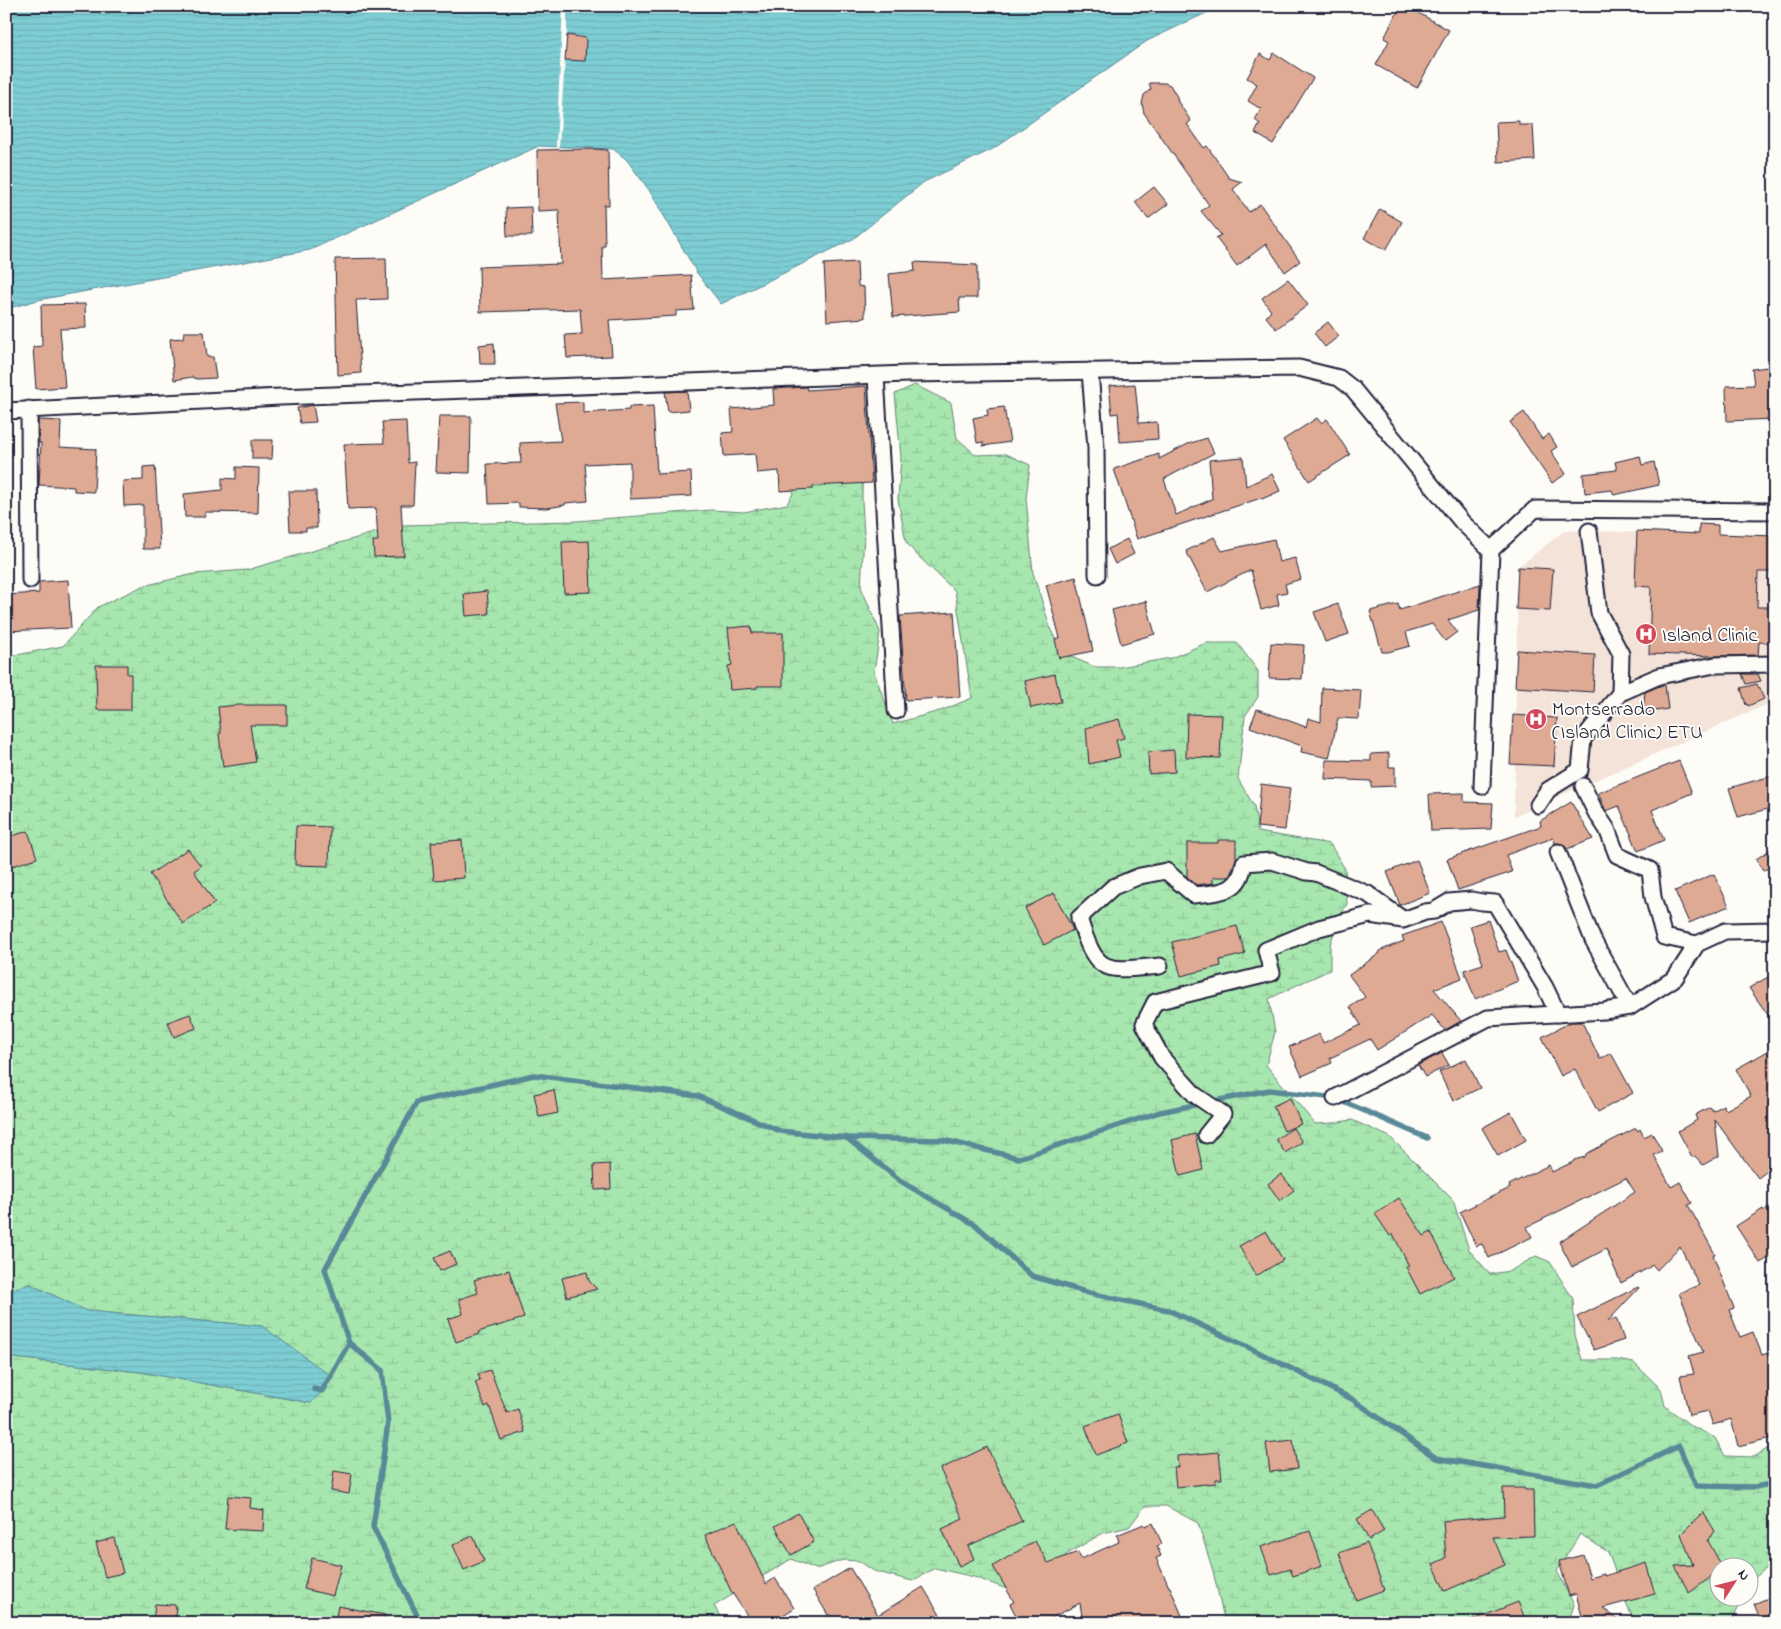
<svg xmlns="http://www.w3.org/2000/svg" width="1781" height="1629" viewBox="0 0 1781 1629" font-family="'Indie Flower',sans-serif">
<defs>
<pattern id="wetland-marsh" width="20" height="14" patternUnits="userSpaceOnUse" patternTransform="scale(1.25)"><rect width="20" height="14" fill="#a7e7af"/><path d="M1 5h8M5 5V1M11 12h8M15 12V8" fill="none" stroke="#8fc697"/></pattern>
<pattern id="water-rules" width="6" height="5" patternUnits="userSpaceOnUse" patternTransform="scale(1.25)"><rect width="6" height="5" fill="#7dced4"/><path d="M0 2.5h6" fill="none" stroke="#6cb1b7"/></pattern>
</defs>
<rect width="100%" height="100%" fill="#fdfcf7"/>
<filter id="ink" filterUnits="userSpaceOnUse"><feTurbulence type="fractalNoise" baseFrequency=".02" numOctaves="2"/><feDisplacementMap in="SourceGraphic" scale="10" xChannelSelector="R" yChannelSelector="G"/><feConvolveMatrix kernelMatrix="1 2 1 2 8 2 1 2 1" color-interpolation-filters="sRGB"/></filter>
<g filter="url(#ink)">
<polygon fill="#f4e3d9" points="1565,530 1775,537 1775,701 1514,816 1518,567"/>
<polygon fill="url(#wetland-marsh)" stroke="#648475" points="915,385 951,403 957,438 976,455 1006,454 1030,465 1026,498 1033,573 1051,630 1062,653 1095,667 1120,667 1171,658 1206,643 1237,643 1258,671 1258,697 1245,716 1238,779 1254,806 1258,832 1330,844 1345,869 1347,904 1338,920 1330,945 1330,970 1299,984 1269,999 1275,1032 1266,1065 1315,1124 1333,1123 1352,1120 1390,1137 1453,1200 1469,1250 1490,1274 1510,1271 1536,1256 1550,1262 1573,1299 1575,1335 1582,1360 1617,1360 1634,1363 1661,1389 1665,1406 1690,1425 1715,1438 1725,1456 1754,1457 1775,1444 1775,1560 1749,1583 1748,1566 1718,1566 1718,1596 1742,1597 1731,1622 1639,1623 1631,1615 1608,1552 1580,1534 1557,1571 1574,1605 1568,1623 1225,1623 1213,1571 1198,1523 1166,1506 1145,1506 1129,1527 1103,1533 1067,1554 1047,1578 1007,1589 974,1577 935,1568 912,1581 874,1571 859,1561 843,1560 816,1569 791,1559 714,1606 724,1623 6,1623 6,1475 13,1476 6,1449 6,1357 140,1372 311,1403 262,1326 86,1311 30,1284 6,1291 6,657 63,646 98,607 143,586 194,574 247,570 401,525 577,521 711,510 744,512 787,504 795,490 863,415 862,501 864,535 861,587 880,632 874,672 893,724 943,710 972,698 955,591 916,554 906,542 898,499 901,457 895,394"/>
<g fill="url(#water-rules)" stroke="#598997">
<polygon points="6,6 1221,6 1147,41 993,149 924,182 853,239 721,304 697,273 649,190 626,159 613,149 539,146 310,250 38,300 6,309"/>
<polygon points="30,1284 87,1311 262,1326 334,1378 311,1403 140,1372 6,1357 6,1291"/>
</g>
<polygon fill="#fdfcf7" points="563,6 567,6 567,35 586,38 585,61 565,60 559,147 556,147"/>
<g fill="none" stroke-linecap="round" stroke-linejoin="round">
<g stroke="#598997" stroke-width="5.5">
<polyline points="847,1138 943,1140 1019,1158 1160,1112 1269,1090 1335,1098 1427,1138"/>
<polyline points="349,1343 382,1370 388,1423 373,1527 421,1623"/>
<polyline points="314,1389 322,1391 349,1343 325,1269 417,1102 534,1075 698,1096 780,1131 847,1138 902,1182 977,1226 1032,1276 1089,1293 1168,1310 1248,1347 1352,1399 1436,1458 1597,1485 1679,1446 1696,1486 1755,1487 1775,1483"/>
</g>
</g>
<g fill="#dfaa94" stroke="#22223b">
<polygon points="1401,6 1406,6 1449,30 1417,88 1376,65 1389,41 1384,38"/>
<polygon points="567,35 586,38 585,61 565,60"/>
<polygon points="1274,53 1313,78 1273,144 1255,133 1260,124 1255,120 1261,109 1248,101 1257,84 1247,78 1260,54 1270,60"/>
<polygon points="1149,83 1165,83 1170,85 1177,97 1178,102 1191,121 1187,124 1204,148 1207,146 1229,178 1242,182 1233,189 1249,212 1260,204 1300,261 1285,272 1266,244 1237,266 1216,238 1221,235 1201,211 1209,205 1144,113 1142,104 1144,95 1151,89"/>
<polygon points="1519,121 1519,125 1533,125 1535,160 1498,162 1496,122"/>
<polygon points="594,149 608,150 609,205 604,205 605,246 602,246 603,280 691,275 694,310 676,311 676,316 609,320 612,356 567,358 565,335 582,334 580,309 480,312 479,267 561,264 559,210 538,211 537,150"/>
<polygon points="1154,187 1168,204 1148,219 1135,202"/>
<polygon points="531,207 532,236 507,236 506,208"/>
<polygon points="1380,209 1402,222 1386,250 1364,238"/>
<polygon points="386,258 387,299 356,300 361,373 338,375 335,259"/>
<polygon points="857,262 858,286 864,287 865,318 827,321 824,264"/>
<polygon points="914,262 977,265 977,298 959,298 960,312 893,317 889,274 915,271"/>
<polygon points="1288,279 1308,305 1276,329 1266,317 1271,311 1262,298"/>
<polygon points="85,304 86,328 60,329 65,387 36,389 33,347 42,346 41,305"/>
<polygon points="1328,322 1339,336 1325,347 1314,333"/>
<polygon points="184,332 204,332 207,357 213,357 216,378 197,379 192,377 174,380 170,339 183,338"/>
<polygon points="494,343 495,364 480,364 479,345"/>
<polygon points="1775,366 1775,419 1727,421 1726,386 1754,385 1752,369"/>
<polygon points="1135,384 1139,423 1157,422 1158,439 1120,442 1118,413 1112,414 1109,386"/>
<polygon points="866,386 872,483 813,486 813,489 780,491 779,471 757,473 755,454 724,456 722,433 733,432 731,409 774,405 773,389 806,387 807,390"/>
<polygon points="687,391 689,410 668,412 665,392"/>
<polygon points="583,402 583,413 629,410 629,407 653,406 657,474 691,472 692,496 630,499 630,462 585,464 588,501 565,503 565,505 547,508 519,507 519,503 489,504 487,464 521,463 520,443 561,441 555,403"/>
<polygon points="313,405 316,422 300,423 297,408"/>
<polygon points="1004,407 1010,442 983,446 983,442 977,443 973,418 988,415 987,409"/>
<polygon points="1524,412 1542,439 1549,434 1557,447 1551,451 1566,474 1552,483 1510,422"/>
<polygon points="439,416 471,416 470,473 436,472"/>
<polygon points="1317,418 1321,423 1327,419 1350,455 1309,481 1283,440"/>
<polygon points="38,420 61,421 60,447 96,449 94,492 74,491 74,487 39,485 41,443 39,443"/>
<polygon points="406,421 408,463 415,462 413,505 401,505 404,556 374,557 373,541 378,541 376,508 348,509 344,444 384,443 382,422"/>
<polygon points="1207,438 1214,453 1164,479 1176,515 1212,499 1209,460 1243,457 1246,486 1272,474 1280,491 1262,499 1261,498 1137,539 1114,469 1159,454 1159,459 1188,444"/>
<polygon points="252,440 273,440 272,459 252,459"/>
<polygon points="1640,456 1642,465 1654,462 1659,485 1614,495 1612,490 1585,493 1583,474 1617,470 1615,462"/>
<polygon points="155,466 160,549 143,549 143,505 124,506 123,481 143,480 143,467"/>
<polygon points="236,467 259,468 258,513 205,512 205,517 185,517 184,494 222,490 222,478 236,479"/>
<polygon points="288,491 316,491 317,528 306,528 306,531 290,531"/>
<polygon points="1699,524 1718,525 1718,534 1775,536 1775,572 1758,572 1757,607 1775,607 1775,643 1759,642 1758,655 1713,656 1649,654 1651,587 1635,586 1637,531 1699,534"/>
<polygon points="1214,537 1222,551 1274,539 1279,562 1295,558 1301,579 1285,584 1287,592 1277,594 1279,605 1261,610 1251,570 1207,592 1186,551"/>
<polygon points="1127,539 1134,554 1115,564 1108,549"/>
<polygon points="589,541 591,592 564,593 562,542"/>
<polygon points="1518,567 1553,569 1550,611 1516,609"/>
<polygon points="1076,577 1093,651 1059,658 1055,639 1060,638 1046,585"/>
<polygon points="68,580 71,628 6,631 6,595 39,593 39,582"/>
<polygon points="1480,584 1479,610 1448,620 1457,632 1445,641 1432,624 1406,632 1410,646 1388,652 1382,652 1370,611 1398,604 1400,610"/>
<polygon points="487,591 489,614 466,616 464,594"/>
<polygon points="1146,601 1155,634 1121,644 1112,610"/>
<polygon points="1338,604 1349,634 1325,642 1314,612"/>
<polygon points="954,612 960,697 906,700 900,616"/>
<polygon points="751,626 752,633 783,633 783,686 757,686 757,688 730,690 728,666 732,665 728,628"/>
<polygon points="1271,643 1304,645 1302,679 1269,678"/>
<polygon points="1517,650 1595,655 1593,692 1515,687"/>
<polygon points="96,665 127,665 127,674 131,674 131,710 97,710"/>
<polygon points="1055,674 1061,702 1031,708 1025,681"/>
<polygon points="1742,674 1758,674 1761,681 1746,684"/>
<polygon points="1757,684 1764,699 1748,706 1747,704 1746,705 1741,688"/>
<polygon points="1662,685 1665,685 1668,709 1643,713 1645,692"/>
<polygon points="1322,688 1361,690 1359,719 1338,718 1329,758 1301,752 1302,746 1250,727 1257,709 1306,727 1308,718 1321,722"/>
<polygon points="239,705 287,705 287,725 250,725 256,762 223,767 219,734 221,733 218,707"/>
<polygon points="1187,714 1222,715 1220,758 1186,757"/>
<polygon points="1513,715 1557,718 1554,766 1510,764"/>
<polygon points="1119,719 1124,738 1116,740 1120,757 1089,764 1086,728"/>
<polygon points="1174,750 1175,772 1149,774 1148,752"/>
<polygon points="1389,753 1389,767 1395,767 1395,786 1371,787 1371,781 1325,779 1326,760 1371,761 1371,754"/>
<polygon points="1679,761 1692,793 1652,810 1664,840 1638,851 1619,806 1606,811 1598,793"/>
<polygon points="1775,775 1775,807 1738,817 1729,788"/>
<polygon points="1261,784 1290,788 1285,830 1257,827"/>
<polygon points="1464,793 1464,802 1493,803 1491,829 1431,831 1429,794"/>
<polygon points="1571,802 1593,839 1567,849 1563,844 1555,843 1553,838 1506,855 1512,872 1458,890 1447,859 1541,826 1540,821"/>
<polygon points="296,826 330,827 329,866 295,865"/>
<polygon points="28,831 37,858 6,868 6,838"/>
<polygon points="462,840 464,878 434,880 431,842"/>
<polygon points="1218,840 1236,840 1236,859 1230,875 1228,877 1213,877 1213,883 1196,885 1187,877 1187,843 1218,843"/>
<polygon points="1775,847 1775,864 1763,871 1756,859"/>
<polygon points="188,849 201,866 194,871 215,903 183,924 150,874"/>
<polygon points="1417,860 1430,893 1400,905 1387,872"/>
<polygon points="1714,874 1729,906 1689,923 1675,891"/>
<polygon points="1054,893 1073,930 1044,945 1025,908"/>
<polygon points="1488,920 1499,952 1506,950 1518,981 1475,999 1464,970 1483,964 1470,926"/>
<polygon points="1441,922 1462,978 1434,989 1461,1021 1445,1030 1432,1015 1377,1050 1370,1039 1330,1058 1332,1063 1302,1076 1289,1047 1319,1034 1323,1043 1361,1025 1350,1007 1365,997 1349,975 1380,953 1379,951 1404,941 1402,936"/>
<polygon points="1237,926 1245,954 1220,960 1221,966 1181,976 1172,942"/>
<polygon points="1775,973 1775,1025 1749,988"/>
<polygon points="190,1014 196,1028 174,1037 168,1022"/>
<polygon points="1571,1022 1582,1022 1600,1059 1611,1053 1633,1093 1598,1112 1575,1069 1561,1076 1542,1037"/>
<polygon points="1775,1047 1775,1165 1758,1178 1715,1120 1719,1156 1703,1165 1695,1156 1692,1157 1678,1131 1697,1120 1695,1115 1710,1107 1713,1111 1723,1105 1726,1110 1751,1096 1736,1069"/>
<polygon points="1442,1053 1449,1065 1425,1077 1418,1065"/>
<polygon points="1466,1059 1480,1088 1453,1101 1439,1072"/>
<polygon points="554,1090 558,1113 539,1117 534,1094"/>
<polygon points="1290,1098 1301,1124 1284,1131 1273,1106"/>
<polygon points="1511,1112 1526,1140 1498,1156 1482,1128"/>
<polygon points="1293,1128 1302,1142 1285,1153 1276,1139"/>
<polygon points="1636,1128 1638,1131 1640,1129 1644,1137 1652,1133 1662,1151 1654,1155 1671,1187 1680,1182 1692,1203 1688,1205 1715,1254 1713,1255 1734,1308 1729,1310 1740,1337 1753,1332 1762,1355 1768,1353 1775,1372 1775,1437 1738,1446 1731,1419 1713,1425 1708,1411 1689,1415 1680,1376 1694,1374 1689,1356 1703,1352 1679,1293 1699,1285 1680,1246 1657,1270 1652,1264 1650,1267 1621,1283 1606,1249 1572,1267 1559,1242 1635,1192 1626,1178 1527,1227 1532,1237 1489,1258 1482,1244 1476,1246 1460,1212 1510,1188 1509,1185 1549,1165 1552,1172 1573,1162 1574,1160 1585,1157 1586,1154"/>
<polygon points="1195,1134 1203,1170 1180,1176 1172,1140"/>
<polygon points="610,1164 611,1189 595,1190 594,1165"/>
<polygon points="1281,1174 1294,1190 1280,1201 1268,1184"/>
<polygon points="1399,1198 1424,1236 1431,1232 1454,1277 1420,1294 1406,1267 1409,1266 1393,1234 1390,1236 1375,1214"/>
<polygon points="1775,1204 1775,1254 1760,1263 1736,1226 1763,1209 1764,1211"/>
<polygon points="1266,1231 1283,1260 1256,1276 1239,1246"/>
<polygon points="450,1251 456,1264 440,1271 434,1258"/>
<polygon points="509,1270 524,1318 478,1332 479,1334 456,1342 448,1319 463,1314 459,1299 478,1293 474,1280"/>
<polygon points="587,1272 589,1281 597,1289 567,1297 562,1278"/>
<polygon points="1638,1287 1639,1288 1607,1322 1616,1318 1624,1340 1594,1350 1577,1317"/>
<polygon points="490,1370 507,1413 518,1409 525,1432 501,1440 489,1405 485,1407 475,1382 480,1380 478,1374"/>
<polygon points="1118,1414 1128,1443 1096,1455 1085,1426"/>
<polygon points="1293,1440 1297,1469 1270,1472 1266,1443"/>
<polygon points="987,1447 1022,1521 968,1546 974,1559 959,1566 942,1529 963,1519 940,1469"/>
<polygon points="1219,1452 1222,1479 1216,1479 1216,1483 1176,1487 1174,1467 1178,1467 1177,1456"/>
<polygon points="334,1471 352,1474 349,1494 331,1491"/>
<polygon points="1503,1488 1524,1488 1525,1490 1533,1490 1534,1536 1493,1537 1505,1565 1445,1591 1433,1564 1446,1558 1443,1521 1504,1516"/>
<polygon points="228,1496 251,1498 250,1508 264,1510 263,1531 225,1529"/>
<polygon points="1372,1510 1384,1531 1369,1540 1357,1519"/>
<polygon points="1703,1512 1715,1531 1708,1541 1722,1566 1718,1566 1718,1572 1689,1593 1675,1566 1693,1565 1681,1534"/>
<polygon points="798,1513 814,1542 791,1555 775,1526"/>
<polygon points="736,1521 766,1584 775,1578 794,1608 771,1623 752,1623 731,1591 705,1535"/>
<polygon points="1153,1523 1162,1544 1157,1546 1161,1556 1156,1558 1169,1587 1170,1587 1185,1623 1083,1623 1080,1603 1042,1623 1020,1623 1010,1604 1014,1602 993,1566 1035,1541 1048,1563 1078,1552 1081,1559 1119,1542 1117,1535 1144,1524 1145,1526"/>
<polygon points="1310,1531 1322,1566 1293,1576 1290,1569 1271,1575 1261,1547"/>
<polygon points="473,1536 484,1561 464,1570 453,1545"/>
<polygon points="114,1538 123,1573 105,1577 96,1543"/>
<polygon points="1367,1543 1384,1590 1356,1600 1339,1553"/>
<polygon points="1583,1555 1590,1578 1604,1574 1604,1576 1646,1563 1655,1594 1603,1608 1622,1623 1584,1623 1576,1594 1569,1596 1559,1561"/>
<polygon points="312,1558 341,1565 333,1596 304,1589"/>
<polygon points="850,1568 878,1615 923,1587 945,1623 835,1623 830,1614 828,1615 813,1590"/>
<polygon points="1775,1595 1775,1623 1762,1623 1754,1604"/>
<polygon points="1518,1602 1527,1623 1468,1623 1468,1622"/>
<polygon points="155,1604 176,1605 175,1623 153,1622"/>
<polygon points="338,1606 385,1615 385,1623 335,1623"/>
</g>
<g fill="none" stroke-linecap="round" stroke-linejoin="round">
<g stroke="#22223b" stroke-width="19">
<g id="minor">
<polyline points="1090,371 1096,448 1097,575"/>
<polyline points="876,376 896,711"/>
<polyline points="29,409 30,580"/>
<polyline points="6,411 280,397 908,374 1299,368 1339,378 1353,389 1462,522 1491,550"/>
<polyline points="1589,531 1599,613 1621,654 1620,693"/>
<polyline points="1482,786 1491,550 1535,509 1775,511"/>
<polyline points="1583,786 1595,811 1607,829 1617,855 1650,870 1653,897 1664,937 1697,944"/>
<polyline points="1538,805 1548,790 1580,770 1583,739 1620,693 1659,676 1715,665 1775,664"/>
<polyline points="1558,852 1593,940 1630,1007"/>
<path d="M1160,966C1104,971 1097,976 1079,918L1113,887L1140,876L1166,871L1194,895C1219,892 1240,894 1244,863L1272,861L1307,872L1316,873L1368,894L1401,918"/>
<polyline points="1335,1098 1488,1018 1604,1011 1630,1007 1675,978 1697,944 1725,931 1775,930"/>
<polyline points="1206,1135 1223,1114 1195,1095 1162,1058 1144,1024 1155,1002 1272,973 1266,950 1319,928 1370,915 1403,920 1425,912 1434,911 1449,902 1471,900 1482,902 1495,903 1545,987 1558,1014"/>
</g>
</g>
<use href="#minor" stroke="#fdfcf7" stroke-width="15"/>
</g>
</g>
<defs>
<g id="hospital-disc" transform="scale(1.125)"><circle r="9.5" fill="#d1495b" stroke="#fdfcf7"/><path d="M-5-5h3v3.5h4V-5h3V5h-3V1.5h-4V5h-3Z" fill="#fff"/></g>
</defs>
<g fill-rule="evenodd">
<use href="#hospital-disc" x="1646" y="634"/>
<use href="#hospital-disc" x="1536" y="719"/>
</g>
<g text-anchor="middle" stroke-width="4" stroke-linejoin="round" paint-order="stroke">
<g font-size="20" fill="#22223b" stroke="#fdfcf7" text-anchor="start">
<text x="1662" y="641">Island Clinic</text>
<text x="1552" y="715">Montserrado<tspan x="1552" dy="23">(Island Clinic) ETU</tspan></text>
</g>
</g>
<rect width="1781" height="1629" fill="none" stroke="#fdfcf7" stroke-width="25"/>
<rect x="12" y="12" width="1756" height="1604" fill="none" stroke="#22223b" stroke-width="2" filter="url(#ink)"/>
<g transform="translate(1734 1582) rotate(54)"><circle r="24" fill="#fdfcf7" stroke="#a5a5ac"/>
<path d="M0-4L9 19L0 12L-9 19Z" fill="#d1495b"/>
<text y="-8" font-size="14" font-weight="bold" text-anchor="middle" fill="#22223b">N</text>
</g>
</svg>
